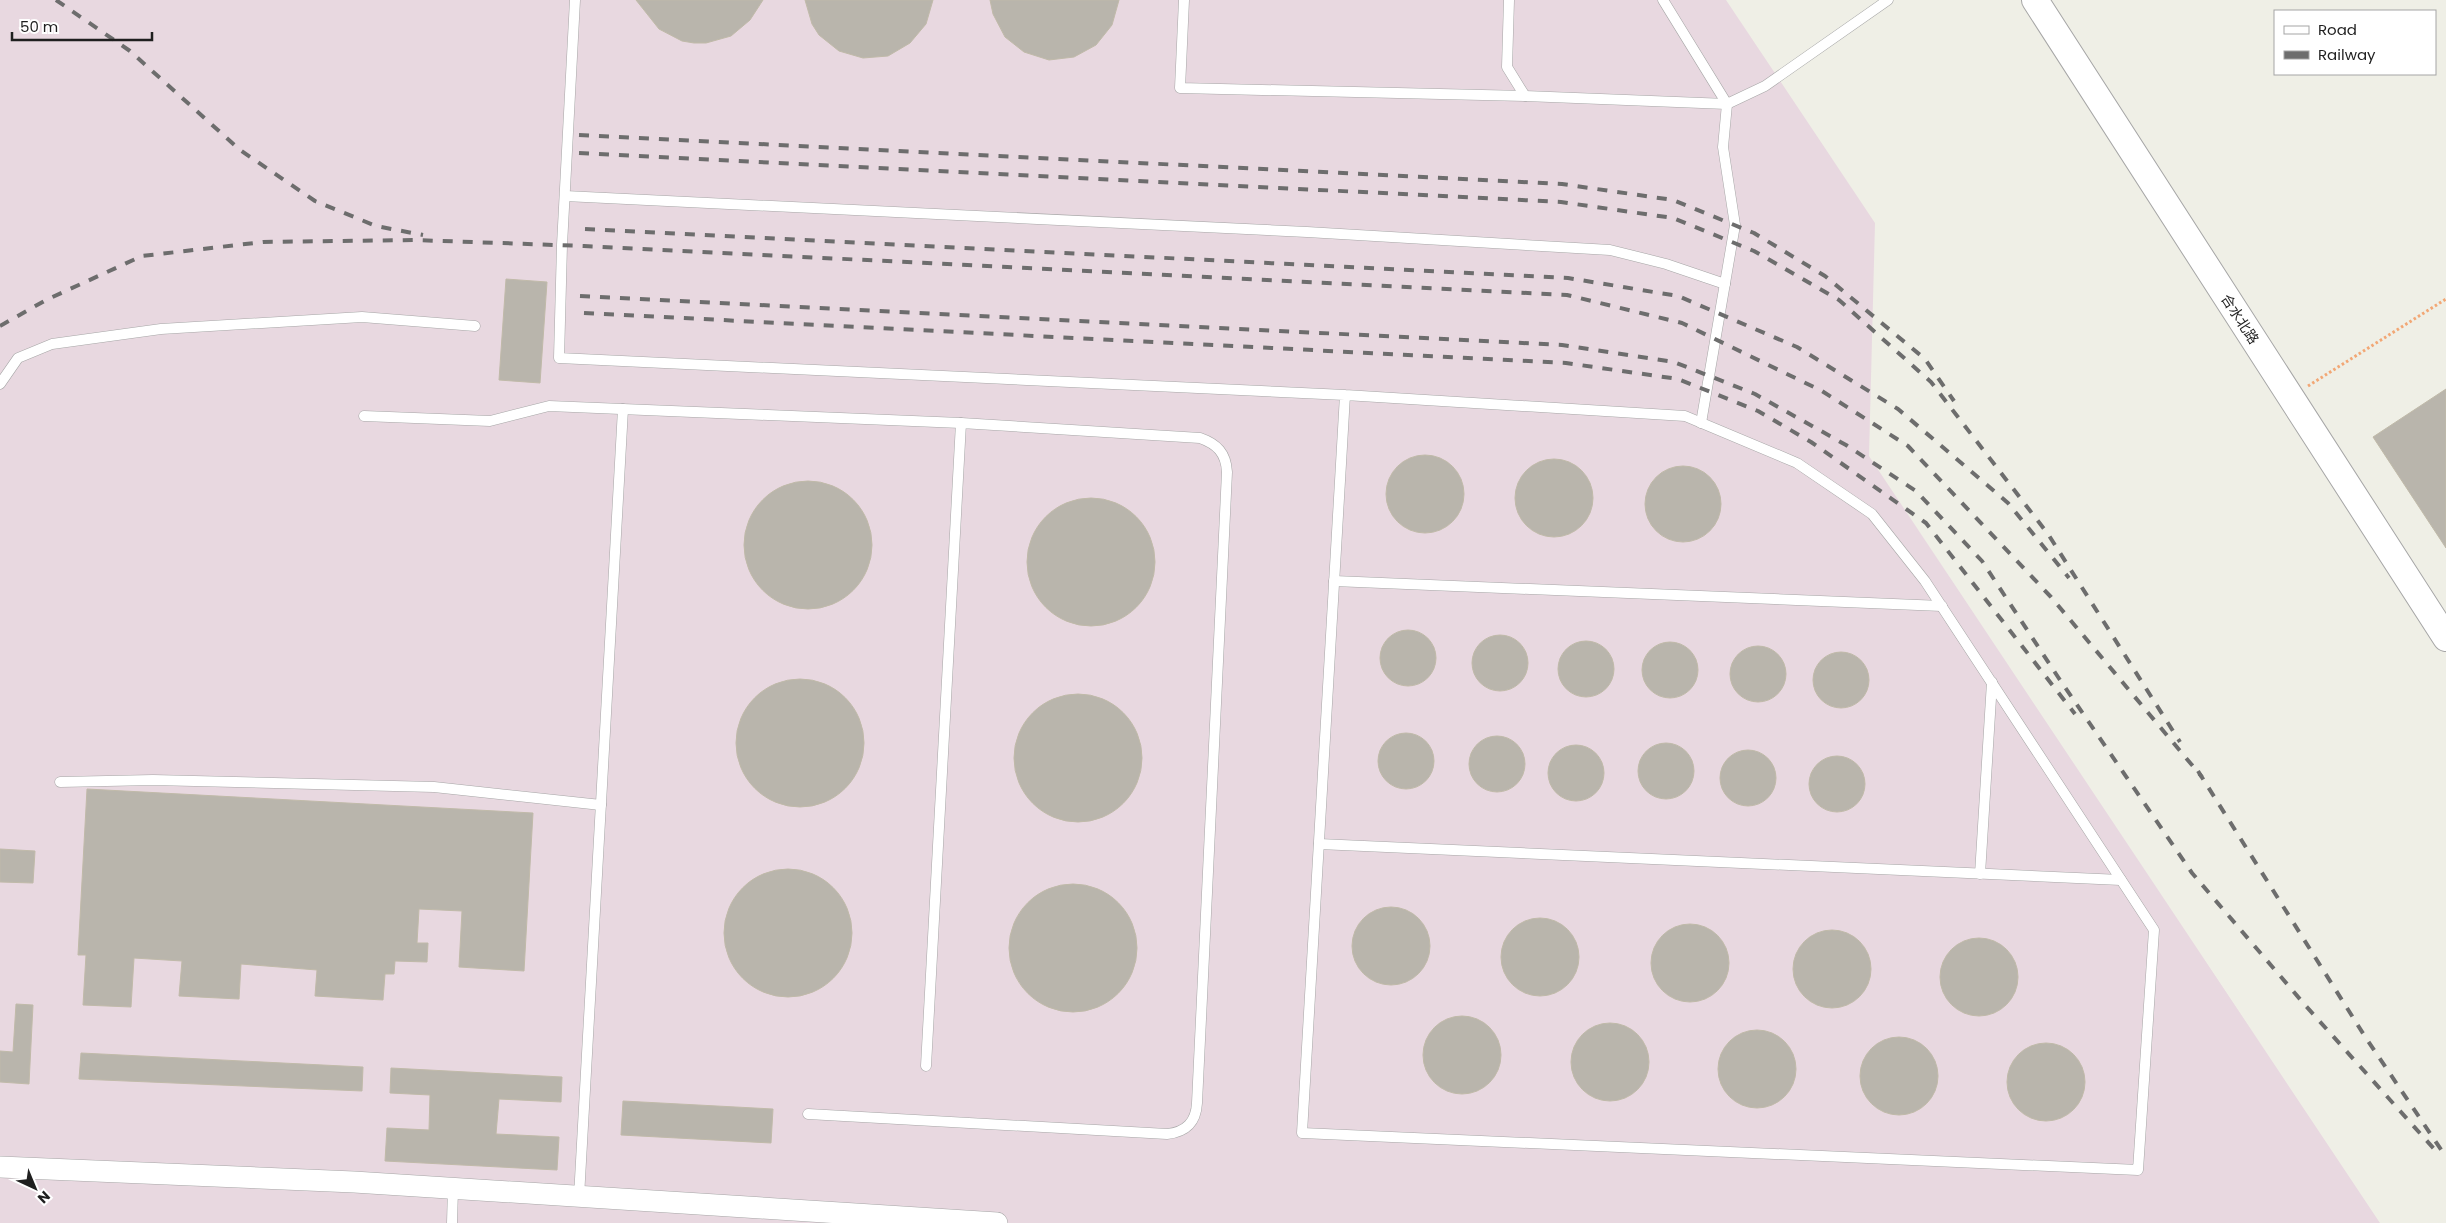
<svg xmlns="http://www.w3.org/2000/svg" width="2446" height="1223" viewBox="0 0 2446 1223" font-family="Poppins,'Noto Sans SC',sans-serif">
<rect width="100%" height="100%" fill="#efefe6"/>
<polygon fill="#e8d8e0" points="0,0 1726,0 1875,223 1869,456 2380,1223 0,1223"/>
<g fill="#b9b5ac" stroke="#c0baa9">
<polygon points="636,0 763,0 750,20 731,36 706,43 694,43 682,41 659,29"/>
<polygon points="805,0 933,0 926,24 910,43 888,56 863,58 839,51 819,35 812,24"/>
<polygon points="990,0 1119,0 1112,25 1096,45 1074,57 1049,60 1024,52 1005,37 993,14"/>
<polygon points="506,279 547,282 540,383 499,380"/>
<polygon points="2446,389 2446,548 2373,437"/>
<circle cx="1425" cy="494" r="39"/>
<circle cx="1554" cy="498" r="39"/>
<circle cx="1683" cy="504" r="38"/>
<circle cx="808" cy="545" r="64"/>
<circle cx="1091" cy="562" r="64"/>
<circle cx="1408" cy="658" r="28"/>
<circle cx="1500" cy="663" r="28"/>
<circle cx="1586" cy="669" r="28"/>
<circle cx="1670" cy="670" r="28"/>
<circle cx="1758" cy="674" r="28"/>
<circle cx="1841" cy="680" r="28"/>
<circle cx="800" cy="743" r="64"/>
<circle cx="1078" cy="758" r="64"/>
<circle cx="1406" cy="761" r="28"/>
<circle cx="1497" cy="764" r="28"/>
<circle cx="1666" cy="771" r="28"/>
<circle cx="1576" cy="773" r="28"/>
<circle cx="1748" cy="778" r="28"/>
<circle cx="1837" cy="784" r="28"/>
<polygon points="87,789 533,813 524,971 459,967 462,911 419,909 417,943 428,943 427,962 395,961 394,974 385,974 383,1000 315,996 317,970 241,964 239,999 179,996 182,961 134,958 131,1007 83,1005 86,955 78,955"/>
<polygon points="0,849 35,851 33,883 0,882"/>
<circle cx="788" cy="933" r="64"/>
<circle cx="1073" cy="948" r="64"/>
<circle cx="1391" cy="946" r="39"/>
<circle cx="1540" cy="957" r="39"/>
<circle cx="1690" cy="963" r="39"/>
<circle cx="1832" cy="969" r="39"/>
<circle cx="1979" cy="977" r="39"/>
<polygon points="16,1004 33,1005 29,1084 0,1082 0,1051 13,1052"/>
<circle cx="1462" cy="1055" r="39"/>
<circle cx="1610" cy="1062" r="39"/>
<circle cx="1757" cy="1069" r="39"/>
<circle cx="1899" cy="1076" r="39"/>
<circle cx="2046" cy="1082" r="39"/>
<polygon points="81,1053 363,1067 362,1091 79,1079"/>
<polygon points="391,1068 562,1077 561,1102 499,1099 496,1134 559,1137 557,1170 385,1161 387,1128 429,1130 430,1095 390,1093"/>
<polygon points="623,1101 773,1109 771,1143 621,1135"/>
</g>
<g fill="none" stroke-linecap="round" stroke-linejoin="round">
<g stroke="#a6a6a6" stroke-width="11">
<g id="service">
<polyline points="575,0 562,245 559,358 1345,395 1685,416 1797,463 1872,514 1925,581 2154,930 2138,1170 1302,1133 1345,395"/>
<polyline points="1184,0 1180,88 1525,96 1727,104 1765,86 1888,0"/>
<polyline points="1509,0 1507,67 1525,96"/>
<polyline points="1663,0 1727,104 1723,147 1735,225 1701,423"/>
<polyline points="565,196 1307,232 1610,250 1666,264 1725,284"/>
<polyline points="0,384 18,358 52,344 161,329 362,317 475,326"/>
<polyline points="364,416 490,421 549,406 961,423"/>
<polyline points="1334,581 1942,606"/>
<polyline points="60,782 153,780 434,787 601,805"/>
<polyline points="1319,844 2121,880"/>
<polyline points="1980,874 1992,682"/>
<path d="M808,1114L1167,1134C1186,1132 1196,1122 1197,1103L1227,472C1226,453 1217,444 1200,438L961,423L926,1066"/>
<polyline points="579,1197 623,409"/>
<polyline points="452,1223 453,1189"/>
</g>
</g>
<g stroke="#a6a6a6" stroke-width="22">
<polyline id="minor" points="0,1167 354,1182 997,1223"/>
</g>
<g stroke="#a6a6a6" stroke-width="28">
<polyline id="tertiary" points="2035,0 2446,638"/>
</g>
<polyline stroke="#f2a775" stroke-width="3" stroke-dasharray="2.5 2.5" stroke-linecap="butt" points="2308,386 2446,299"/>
<use href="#service" stroke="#fff" stroke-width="10"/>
<use href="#minor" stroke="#fff" stroke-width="21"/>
<use href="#tertiary" stroke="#fff" stroke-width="26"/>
<g stroke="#6d6d6d" stroke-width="4" stroke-dasharray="10 10" stroke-linecap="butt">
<polyline points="56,0 130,51 240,150 315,201 376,226 423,235"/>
<polyline points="579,135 1562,184 1673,200 1754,233 1825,276 1925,359 1954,401"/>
<polyline points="579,153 1561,202 1673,218 1754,251 1839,300 1931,382 2048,534 2180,742"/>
<polyline points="585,229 1568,278 1678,296 1797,347 1898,409 2008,503 2069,578"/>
<polyline points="580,296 1562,345 1674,362 1755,394 1846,445 1916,491 1982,561 2058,677 2192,873 2305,1005 2435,1150"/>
<polyline points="584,313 1566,363 1678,379 1758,411 1811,442 1926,523 2075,714"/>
<polyline points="0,326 46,300 142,256 263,242 415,240 584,246 1567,295 1682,323 1822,391 1908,446 2051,597 2202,777"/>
<polyline points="2198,771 2364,1035 2446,1157"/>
</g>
</g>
<g text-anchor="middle" stroke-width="4.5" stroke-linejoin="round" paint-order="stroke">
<g font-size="14" fill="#1f1f1f" stroke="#fff">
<text transform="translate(2240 319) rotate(57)" y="5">合水北路</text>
</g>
</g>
<rect x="2274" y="10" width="162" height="65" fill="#ffffff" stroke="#a5a5a5"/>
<rect x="2284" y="26" width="25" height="8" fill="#ffffff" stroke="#a5a5a5"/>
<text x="2318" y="35" font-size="15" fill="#1f1f1f">Road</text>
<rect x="2284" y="51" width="25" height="8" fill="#6d6d6d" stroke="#a5a5a5"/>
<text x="2318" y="60" font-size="15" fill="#1f1f1f">Railway</text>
<g transform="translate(35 1188) rotate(136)" stroke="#ffffff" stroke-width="4" paint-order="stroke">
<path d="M0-4L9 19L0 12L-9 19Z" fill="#1f1f1f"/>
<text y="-8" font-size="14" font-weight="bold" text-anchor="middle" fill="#1f1f1f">N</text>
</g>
<path d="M12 32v8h140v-8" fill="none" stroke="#1f1f1f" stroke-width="2.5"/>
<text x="20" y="32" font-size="15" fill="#1f1f1f" stroke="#ffffff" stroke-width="4" paint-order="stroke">50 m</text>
</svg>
